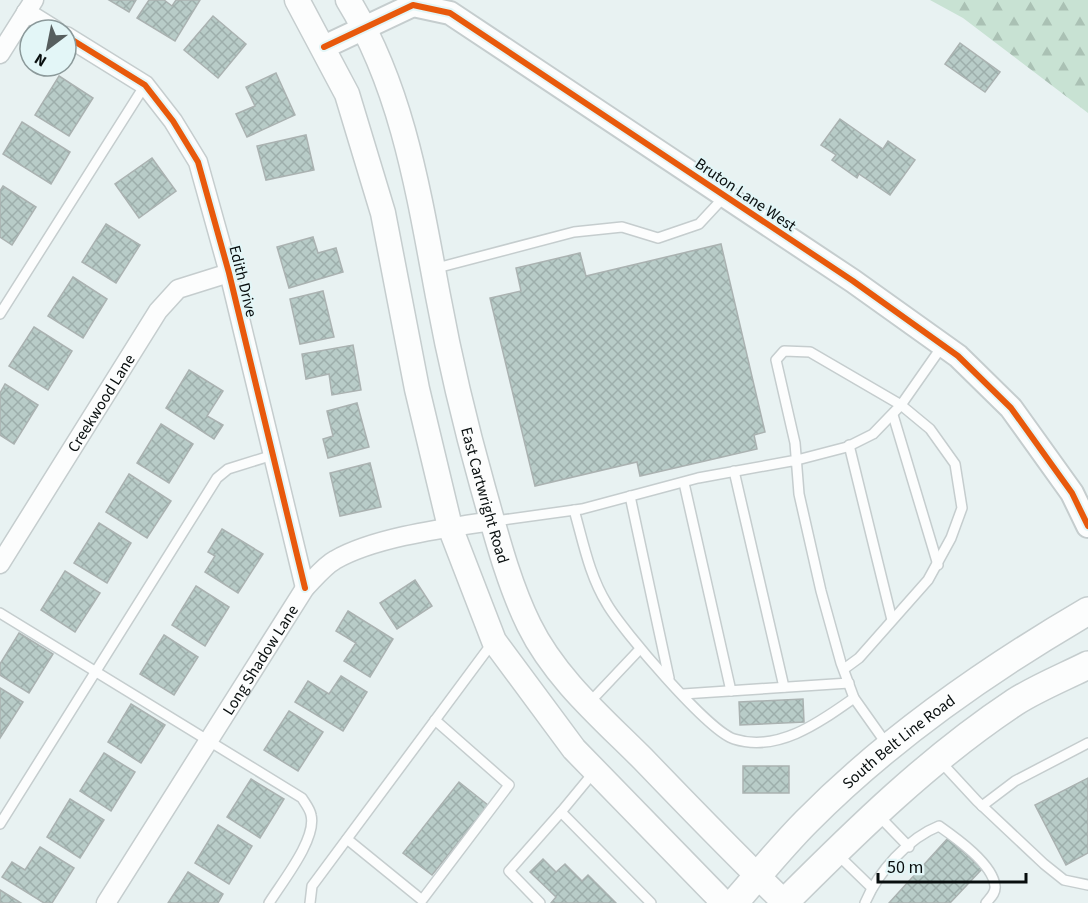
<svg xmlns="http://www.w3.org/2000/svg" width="1088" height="903" viewBox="0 0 1088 903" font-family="'Source Sans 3',sans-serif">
<defs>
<pattern id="forest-firs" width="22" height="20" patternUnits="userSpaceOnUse" patternTransform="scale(1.5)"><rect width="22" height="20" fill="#c8e2d3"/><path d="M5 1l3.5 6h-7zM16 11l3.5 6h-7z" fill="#aac1b4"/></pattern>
<pattern id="building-cross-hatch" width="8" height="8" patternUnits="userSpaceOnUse" patternTransform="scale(1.5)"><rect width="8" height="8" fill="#b8ccc8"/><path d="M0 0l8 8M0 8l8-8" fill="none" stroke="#9daeab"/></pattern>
</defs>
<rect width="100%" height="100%" fill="#e8f2f2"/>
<polygon fill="url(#forest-firs)" points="930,0 1088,0 1088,113 963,18"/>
<g fill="url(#building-cross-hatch)" stroke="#aab2b1" stroke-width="1.5">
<polygon points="109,0 136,0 129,12"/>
<polygon points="149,0 164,0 172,6 176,0 200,0 175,41 137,18"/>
<polygon points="213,16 246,44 218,78 184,50"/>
<polygon points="960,43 1000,72 985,92 945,64"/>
<polygon points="276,73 295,115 247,137 236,114 255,106 246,87"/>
<polygon points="59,76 93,98 69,136 35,115"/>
<polygon points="840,119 883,149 888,141 915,160 890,195 859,174 857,178 832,160 836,155 821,145"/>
<polygon points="22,122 70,152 51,184 3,154"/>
<polygon points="306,135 314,170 266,180 257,146"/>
<polygon points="152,158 176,191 139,218 115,184"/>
<polygon points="3,186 36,207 12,245 0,237 0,191"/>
<polygon points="106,224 140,245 116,283 82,262"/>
<polygon points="313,237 318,253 336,248 343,272 289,288 277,247"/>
<polygon points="721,244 765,432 754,435 757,449 640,476 637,462 535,486 490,298 521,291 516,268 580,253 586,276"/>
<polygon points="73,277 107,299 83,338 48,316"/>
<polygon points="323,291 334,337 300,344 290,299"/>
<polygon points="34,327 72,351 48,390 9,366"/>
<polygon points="353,345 361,390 332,395 329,374 306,379 302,354"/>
<polygon points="189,370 223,391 207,416 223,425 214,439 166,408"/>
<polygon points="5,384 38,405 14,444 0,435 0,393"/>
<polygon points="357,403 369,447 328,458 323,439 333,436 327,411"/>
<polygon points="161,424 193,444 169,483 137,463"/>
<polygon points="370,463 381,507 340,516 330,473"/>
<polygon points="129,474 171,501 147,538 106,512"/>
<polygon points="99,523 131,543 107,583 74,563"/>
<polygon points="222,529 263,554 238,593 205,572 215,556 208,552"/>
<polygon points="65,571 100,593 75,632 41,610"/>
<polygon points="415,580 432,606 397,629 380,603"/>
<polygon points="196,586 229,607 205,646 172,625"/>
<polygon points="348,611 393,639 370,677 344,661 356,643 336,631"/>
<polygon points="19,633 53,654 29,693 0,675 0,664"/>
<polygon points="164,635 198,657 174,695 140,674"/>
<polygon points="341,676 367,692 343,731 295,702 308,681 329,694"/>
<polygon points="0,688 23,702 0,738"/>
<polygon points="803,699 804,722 740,725 739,702"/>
<polygon points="131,704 165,725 141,763 108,742"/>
<polygon points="289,711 323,732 298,771 264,750"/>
<polygon points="104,753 135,772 111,811 80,791"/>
<rect x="743" y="766" width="46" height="27"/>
<polygon points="1088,778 1088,853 1066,865 1035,805"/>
<polygon points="251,779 284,799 260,838 227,817"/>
<polygon points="459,782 488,805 432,875 403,853"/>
<polygon points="70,799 104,820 80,858 47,837"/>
<polygon points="218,825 252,846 229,884 195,863"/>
<polygon points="948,838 982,869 950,903 889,903"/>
<polygon points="40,847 74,868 52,903 44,903 2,877 12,862 25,870"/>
<polygon points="543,859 556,872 565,864 582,881 588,875 616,903 551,903 556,897 530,872"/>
<polygon points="188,872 223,894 218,903 168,903"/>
<polygon points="0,890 21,903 0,903"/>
</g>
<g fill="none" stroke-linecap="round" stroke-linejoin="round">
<g stroke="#c5cdce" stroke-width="12">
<g id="service">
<polyline points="433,269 574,232 622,227 658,238 699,224 725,196"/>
<polyline points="0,314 145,85"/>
<polyline points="893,415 938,565"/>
<polyline points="849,445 892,620"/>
<polyline points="734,471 784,687"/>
<polyline points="684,483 731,691"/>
<polyline points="630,496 669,678"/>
<path d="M574,510C583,541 589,575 607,604C622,630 708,731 734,739C778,753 820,722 854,698"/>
<polyline points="495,521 582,509 698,478 797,460 847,447 873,434 901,405 810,352 784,351 776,360 795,443 799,494 821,591 841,663 854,698 888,746"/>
<path d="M0,613L302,798C305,803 310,809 311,815C317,839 282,882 269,903"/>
<polyline points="844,669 859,658 928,580 951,538 962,508 955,464 930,429 901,405 943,345"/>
<polyline points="683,694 849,683"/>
<polyline points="588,704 640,649"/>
<polyline points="939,760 977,801 1044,864 1064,880 1088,885"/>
<polyline points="982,806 1015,781 1088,743"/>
<polyline points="561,812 594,772"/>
<polyline points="877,814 909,847"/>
<polyline points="0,824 217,478 228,469 273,455"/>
<polyline points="347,839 422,900 509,785 435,720"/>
<polyline points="837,854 872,888"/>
<polyline points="310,903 312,886 493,642"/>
<polyline points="540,903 509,871 561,812 651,903"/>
<path d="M865,903C878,872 908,838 939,826C956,838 993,864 995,886C996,893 990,898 986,903"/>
</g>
</g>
<g stroke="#c5cdce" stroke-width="21">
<g id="minor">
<polyline points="26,12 55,30"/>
<polyline points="66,36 145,85 173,121 198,162 229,273 305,588"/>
<polyline points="0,54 34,0"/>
<path id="s1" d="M0,564L158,311L178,289L229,273"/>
<path id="s2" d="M106,903L305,588C314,579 324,566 335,560C375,537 446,528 492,521"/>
</g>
</g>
<g stroke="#c5cdce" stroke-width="26">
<polyline id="tertiary" points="324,47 413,5 450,13 853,281 958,356 1011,408 1072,493 1088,526"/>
</g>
<g stroke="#c5cdce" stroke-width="27">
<g id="secondary">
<polyline points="297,0 347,94 383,213 417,389 450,527 494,641 574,749 724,903"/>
<path id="s3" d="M348,0C403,89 419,195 438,296C450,361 465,424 483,488C496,534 508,582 529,625C555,678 602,718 643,759C690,808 737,856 785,903"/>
</g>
</g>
<g stroke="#c5cdce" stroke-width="30">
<g id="primary">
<path id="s4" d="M734,903C758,876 781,847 807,821C889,738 987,670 1088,611"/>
<path d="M784,903C857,830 929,759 1015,702C1037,688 1064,677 1088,665"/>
</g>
</g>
<use href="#service" stroke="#fcfdfd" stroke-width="9"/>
<use href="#minor" stroke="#fcfdfd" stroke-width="18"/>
<use href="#tertiary" stroke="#fcfdfd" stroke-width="22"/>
<use href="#secondary" stroke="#fcfdfd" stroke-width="24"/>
<use href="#primary" stroke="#fcfdfd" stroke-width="27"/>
<g stroke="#e3f6f7" stroke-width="10">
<g id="cycleway">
<polyline points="66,36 145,85 173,121 198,162 229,273 305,588"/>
<polyline points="324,47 413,5 450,13 853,281 958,356 1011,408 1072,493 1088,526"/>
</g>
</g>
<use href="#cycleway" stroke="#e8590c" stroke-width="6"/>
</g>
<g text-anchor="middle" stroke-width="4.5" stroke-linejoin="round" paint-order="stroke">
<g font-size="16" fill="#080e0e" stroke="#e3f6f7">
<text transform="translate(746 194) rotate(34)" y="6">Bruton Lane West</text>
<text transform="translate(244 281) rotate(76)" y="6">Edith Drive</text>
<text dy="6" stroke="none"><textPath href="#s1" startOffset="190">Creekwood Lane</textPath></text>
<text dy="6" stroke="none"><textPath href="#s3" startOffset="516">East Cartwright Road</textPath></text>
<text dy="6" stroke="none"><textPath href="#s2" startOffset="288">Long Shadow Lane</textPath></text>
<text dy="6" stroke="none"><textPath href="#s4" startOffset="231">South Belt Line Road</textPath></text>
</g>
</g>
<g transform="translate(48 48) rotate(212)"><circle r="28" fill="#e3f6f7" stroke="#8b999a" stroke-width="1.5"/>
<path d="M0-4.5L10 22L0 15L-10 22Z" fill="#565e5e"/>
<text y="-9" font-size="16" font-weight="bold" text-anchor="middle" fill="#080e0e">N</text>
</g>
<path d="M878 873v9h148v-9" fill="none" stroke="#080e0e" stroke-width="3"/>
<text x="887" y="873" font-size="18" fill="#080e0e" stroke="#e3f6f7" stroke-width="4.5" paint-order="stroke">50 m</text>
</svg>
